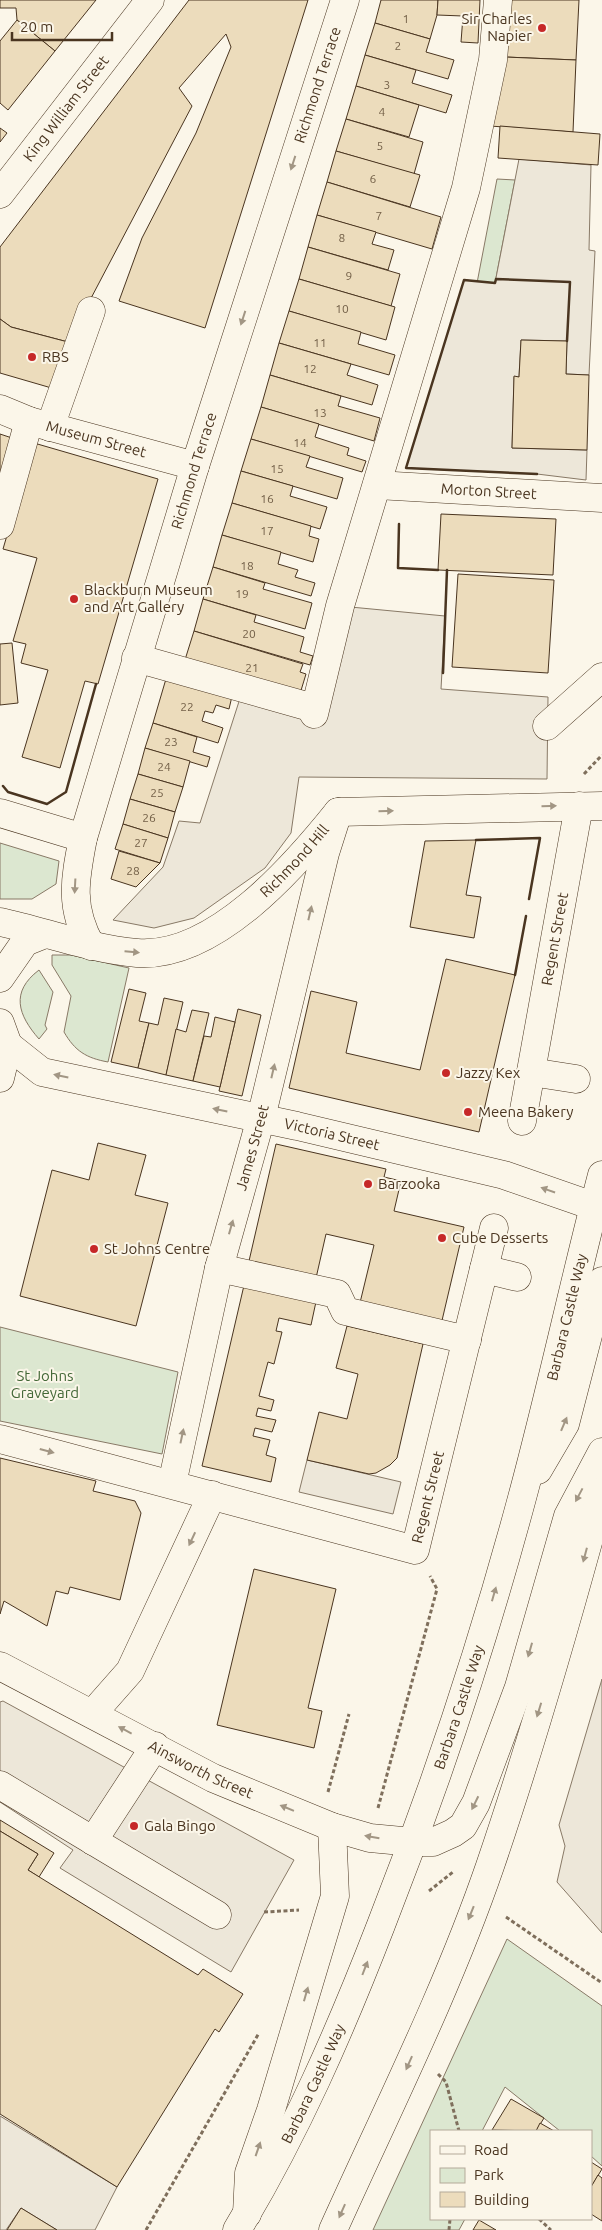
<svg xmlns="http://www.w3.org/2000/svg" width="602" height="2230" viewBox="0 0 602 2230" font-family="Ubuntu,sans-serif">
<rect width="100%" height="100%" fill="#fbf6e9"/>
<g fill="#dce7d0" stroke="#887966">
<polygon points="497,179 515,180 495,283 477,283"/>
<polygon points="0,843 59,861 56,884 32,899 0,899"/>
<path d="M52,955H71L129,968L108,1062C86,1058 75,1051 64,1032L71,996L52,965Z"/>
<path d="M39,970L53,992L45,1025L47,1029L39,1039C18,1015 10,992 39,970Z"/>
<polygon points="0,1327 178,1372 162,1454 0,1421"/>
<polygon points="507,1939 602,2006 602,2166 591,2156 591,2131 560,2131 505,2087 482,2131 431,2131 431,2219 465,2219 459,2230 373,2230"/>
</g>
<g fill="#ede7d9" stroke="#887966">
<polygon points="519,159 591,165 589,250 595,251 589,375 566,374 567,341 521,340 519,377 514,377 512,448 587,450 586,480 537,474 406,468 464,280 495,283"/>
<polygon points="340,606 445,616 441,689 548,697 547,779 299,777 291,833 265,868 194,918 154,928 113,920 163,867 179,821 200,823 243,689 314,714"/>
<polygon points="307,1460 401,1482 393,1514 299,1492"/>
<polygon points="602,1679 602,1933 557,1882 565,1846 559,1825"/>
<polygon points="3,1701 294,1860 231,1972 60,1868 73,1850 0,1802 0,1702"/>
<polygon points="0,2116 117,2187 95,2230 57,2230 21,2208 6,2230 0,2230"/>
</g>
<g fill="#ecdcbc" stroke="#4a3520">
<polygon points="0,0 96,0 55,51 17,20 16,8 0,8"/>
<polygon points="189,0 308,0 205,328 119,301 142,238 196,133 231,47 226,34 179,88 192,106 68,342 11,327 0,319 0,247"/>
<polygon points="381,0 438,0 437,15 430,39 375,23"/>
<polygon points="438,0 480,0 478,43 461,42 463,16 437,15"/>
<polygon points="508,0 579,0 576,60 505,57"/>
<polygon points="17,20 55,51 8,110 0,103 0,41"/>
<polygon points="375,23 430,39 426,52 454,60 448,79 365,55"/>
<polygon points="365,55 416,70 412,83 452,95 446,113 356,86"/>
<polygon points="505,57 576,60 573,132 490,126"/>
<polygon points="356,86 419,105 409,137 346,119"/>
<polygon points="346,119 423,142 414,174 336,151"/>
<polygon points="500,126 600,134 598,165 498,158"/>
<polygon points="0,128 7,133 0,142"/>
<polygon points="336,151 420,175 410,207 327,182"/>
<polygon points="327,182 441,217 432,249 317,215"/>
<polygon points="317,215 376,232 372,244 394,250 388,270 308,247"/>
<polygon points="308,247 400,274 391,306 299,279"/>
<polygon points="299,279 395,307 386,340 289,311"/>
<polygon points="289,311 361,332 358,344 395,355 389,375 279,343"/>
<polygon points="0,319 11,327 68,342 55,389 0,373"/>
<polygon points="521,340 567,341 566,374 589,375 587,450 512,448 514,376 519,377"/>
<polygon points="279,343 351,364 347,375 378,385 372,405 270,375"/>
<polygon points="270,375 341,396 338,406 380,418 374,441 261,407"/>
<polygon points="261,407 319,424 315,437 349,448 347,455 366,461 362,472 251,439"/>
<polygon points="0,434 15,439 0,488"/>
<polygon points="251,439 310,456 306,467 343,478 337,499 241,471"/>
<polygon points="34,443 158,479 98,684 85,681 60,768 22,757 48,670 21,663 26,644 13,641 37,558 3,549"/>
<polygon points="241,471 293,486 290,496 327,507 320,529 232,503"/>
<polygon points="232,503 311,526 309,536 319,539 313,562 222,535"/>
<polygon points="441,514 556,519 553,575 438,570"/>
<polygon points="222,535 281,552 278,564 298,570 295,577 315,583 311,596 213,567"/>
<polygon points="213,567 265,583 263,589 312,603 305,629 203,599"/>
<polygon points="458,574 554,580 548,673 452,667"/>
<polygon points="203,599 256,615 254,622 304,637 300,652 313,656 310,665 194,631"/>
<polygon points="194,631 303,664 300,672 306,674 299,697 184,663"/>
<polygon points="12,643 18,703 0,705 0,644"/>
<polygon points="168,672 233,692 229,709 216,705 213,713 205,711 202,721 223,728 218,743 153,723"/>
<polygon points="153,723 197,737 193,752 210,757 207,767 145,748"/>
<polygon points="145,748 190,761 183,787 138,774"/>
<polygon points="138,774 183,787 175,812 130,799"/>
<polygon points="130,799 175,812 168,838 123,824"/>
<polygon points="123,824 168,838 160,863 115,849"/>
<polygon points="476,840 466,895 481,897 474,938 410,927 425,841"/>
<polygon points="119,851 160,863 136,887 111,879"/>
<polygon points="446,959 515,975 479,1132 289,1088 311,991 357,1002 346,1053 420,1070"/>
<polygon points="129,989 146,993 139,1021 149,1023 138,1068 111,1062"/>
<polygon points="164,998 183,1002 166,1075 138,1068 149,1023 158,1025"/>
<polygon points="238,1009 261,1015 242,1096 219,1091"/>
<polygon points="192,1010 209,1013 193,1081 166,1075 176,1029 186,1032"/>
<polygon points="215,1017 235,1022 220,1087 193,1081 204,1036 211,1037"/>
<polygon points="98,1143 146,1155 135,1195 168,1203 136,1326 20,1296 52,1170 89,1180"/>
<polygon points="276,1144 386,1169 384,1177 401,1181 394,1211 464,1227 440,1329 358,1311 374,1245 326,1234 314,1287 249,1261"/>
<polygon points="245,1281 317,1297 311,1325 279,1318 276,1331 282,1332 274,1364 268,1362 259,1396 274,1400 271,1411 258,1408 256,1416 276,1420 272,1432 255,1428 253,1436 270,1440 266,1455 276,1458 271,1482 202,1466"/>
<polygon points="347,1326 423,1344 397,1458 390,1465 376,1473 369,1474 307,1460 319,1412 347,1419 358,1374 336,1368"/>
<polygon points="0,1458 96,1481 93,1491 135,1501 141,1513 120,1600 70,1587 68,1594 56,1591 47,1626 4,1601 0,1614"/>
<polygon points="254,1569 336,1589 308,1708 322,1711 314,1748 217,1725"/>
<polygon points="0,1820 54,1853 39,1877 28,1870 38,1854 0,1831"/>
<polygon points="0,1831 38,1854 28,1870 198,1975 203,1969 243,1994 219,2032 215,2029 117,2187 0,2114"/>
<polygon points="511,2099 544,2118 536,2131 492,2130"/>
<polygon points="540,2123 554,2131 536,2131"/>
<polygon points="591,2162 602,2169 591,2187"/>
<polygon points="598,2175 602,2178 602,2221 591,2214 591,2187"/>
<polygon points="21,2208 57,2230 7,2230"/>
<polygon points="479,2220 496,2230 473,2230"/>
</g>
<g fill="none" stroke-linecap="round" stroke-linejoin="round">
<g stroke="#4a3520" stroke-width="29">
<g id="minor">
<path id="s1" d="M0,194L150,0"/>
<path id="s2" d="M0,409L29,421L195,466"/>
<polyline points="50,427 91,311"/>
<path id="s3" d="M377,485L602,498"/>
<polyline points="0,525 29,421"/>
<polyline points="136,658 310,707 314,714 340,606 466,188 493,60 498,0"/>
<polyline points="547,726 602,677"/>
<polyline points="0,813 83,838"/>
<path id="s4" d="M0,922C46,932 90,949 137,953C214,959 294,867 338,812L602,806"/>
<path id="s5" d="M91,946C69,907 75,879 83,838L195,466L345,0"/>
<polyline points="0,978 25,942 45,934"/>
<polyline points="0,1023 8,1045 0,1078"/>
<path id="s6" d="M8,1045L42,1072L297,1126L504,1175L602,1209"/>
<polyline points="531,1072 576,1079"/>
<path id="s7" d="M522,1121L579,806"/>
<polyline points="219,1268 337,1294 345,1311 467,1340"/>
<polyline points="484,1269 517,1277"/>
<path id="s8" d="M0,1439L415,1550L494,1228"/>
<path id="s9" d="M172,1484L219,1268L261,1118L325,853L338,812"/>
<path id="s10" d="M0,1666L213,1778L332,1827L370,1838L413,1842"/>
<polyline points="93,1713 130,1671 212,1495"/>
<polyline points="0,1785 217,1915"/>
<polyline points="93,1841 155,1746"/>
<polyline points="247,2214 249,2173 271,2110 335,1896 332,1827"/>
</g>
</g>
<g stroke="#4a3520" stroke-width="29">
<g id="highway">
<polyline points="538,1470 565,1424 602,1281"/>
<polyline points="413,1842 433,1842 453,1833 463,1826 476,1803 519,1687 568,1516 602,1452"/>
<path id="s11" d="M237,2230C296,2132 340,2031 381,1925C436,1785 483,1643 522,1498C551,1391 574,1282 602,1175"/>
<path d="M333,2230C387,2110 447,1991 490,1866C532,1743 568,1617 602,1491"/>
</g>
</g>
<g stroke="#7f6f5c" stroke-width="3" stroke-dasharray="4 2.5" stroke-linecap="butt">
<polyline points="584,774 602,755"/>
<polyline points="328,1792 349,1714"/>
<polyline points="378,1808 437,1589 430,1576"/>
<polyline points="429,1891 453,1872"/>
<polyline points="264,1912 299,1910"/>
<polyline points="506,1917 602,1983"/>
<polyline points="438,2074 446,2082 459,2131"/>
<polyline points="539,2219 551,2230"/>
<polyline points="146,2230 259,2033"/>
<polyline points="449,2230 450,2219"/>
</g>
<use href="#minor" stroke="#fbf6e9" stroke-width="28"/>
<use href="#highway" stroke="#fbf6e9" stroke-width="28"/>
<g stroke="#4a3520" stroke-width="2.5">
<polyline points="537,474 406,468 464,280 495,283 496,279 570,282 567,341"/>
<polyline points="399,524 398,568 438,570"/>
<polyline points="443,673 447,570"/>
<polyline points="3,786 8,792 47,804 66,792 96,684"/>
<polyline points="476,840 540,838 529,899"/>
<polyline points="515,975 526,916"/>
</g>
</g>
<defs><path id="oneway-solid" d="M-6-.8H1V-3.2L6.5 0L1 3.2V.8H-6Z" transform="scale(1.25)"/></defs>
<g fill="#a29684">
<use href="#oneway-solid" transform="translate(293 163) rotate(108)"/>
<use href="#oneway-solid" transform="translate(243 318) rotate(108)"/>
<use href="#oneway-solid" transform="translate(549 806) rotate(-2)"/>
<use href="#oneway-solid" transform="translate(386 811) rotate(-2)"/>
<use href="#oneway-solid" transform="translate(75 886) rotate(93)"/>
<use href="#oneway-solid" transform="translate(310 913) rotate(-77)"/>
<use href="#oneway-solid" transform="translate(132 952) rotate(5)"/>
<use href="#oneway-solid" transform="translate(273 1071) rotate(-77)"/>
<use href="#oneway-solid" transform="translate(61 1076) rotate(-168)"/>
<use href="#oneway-solid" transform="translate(220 1110) rotate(-168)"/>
<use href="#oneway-solid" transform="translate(548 1190) rotate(-161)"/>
<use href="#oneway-solid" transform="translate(231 1227) rotate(-74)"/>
<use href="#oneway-solid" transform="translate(564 1424) rotate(-67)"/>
<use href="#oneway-solid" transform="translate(182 1436) rotate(-78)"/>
<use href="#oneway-solid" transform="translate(47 1451) rotate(15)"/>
<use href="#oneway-solid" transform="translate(579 1495) rotate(118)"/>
<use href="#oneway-solid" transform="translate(192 1539) rotate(115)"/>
<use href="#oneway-solid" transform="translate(585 1555) rotate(105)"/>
<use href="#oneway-solid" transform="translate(494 1594) rotate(-74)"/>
<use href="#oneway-solid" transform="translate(530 1650) rotate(106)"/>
<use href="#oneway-solid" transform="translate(539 1710) rotate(107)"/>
<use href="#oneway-solid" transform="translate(125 1730) rotate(-152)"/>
<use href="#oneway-solid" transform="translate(475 1803) rotate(116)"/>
<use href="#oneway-solid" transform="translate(287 1808) rotate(-158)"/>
<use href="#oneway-solid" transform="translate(372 1837) rotate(-170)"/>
<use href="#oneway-solid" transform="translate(471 1913) rotate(112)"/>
<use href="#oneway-solid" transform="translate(365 1968) rotate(-69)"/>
<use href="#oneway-solid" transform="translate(306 1994) rotate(-74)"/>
<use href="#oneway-solid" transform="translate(409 2063) rotate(114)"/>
<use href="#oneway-solid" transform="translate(258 2149) rotate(-71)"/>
<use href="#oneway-solid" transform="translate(342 2211) rotate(114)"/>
</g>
<g fill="#c62828" stroke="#fbf6e9" stroke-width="2">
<circle cx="542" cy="28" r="5"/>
<circle cx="32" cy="357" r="5"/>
<circle cx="74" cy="599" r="5"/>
<circle cx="446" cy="1073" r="5"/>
<circle cx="468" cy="1112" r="5"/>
<circle cx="368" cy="1184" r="5"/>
<circle cx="442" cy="1238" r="5"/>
<circle cx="94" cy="1249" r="5"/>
<circle cx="134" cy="1826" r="5"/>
</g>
<g text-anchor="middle" stroke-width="4" stroke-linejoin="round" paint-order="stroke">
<g font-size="12" fill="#725f47">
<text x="406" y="23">1</text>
<text x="398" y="50">2</text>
<text x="387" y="89">3</text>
<text x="382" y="116">4</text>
<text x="380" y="150">5</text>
<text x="373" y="183">6</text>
<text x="379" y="220">7</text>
<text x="342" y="242">8</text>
<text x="349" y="280">9</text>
<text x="342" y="313">10</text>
<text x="320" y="347">11</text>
<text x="310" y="373">12</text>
<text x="320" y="417">13</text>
<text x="300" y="447">14</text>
<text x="277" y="473">15</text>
<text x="267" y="503">16</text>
<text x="267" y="535">17</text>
<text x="247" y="570">18</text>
<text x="242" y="598">19</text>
<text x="249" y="638">20</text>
<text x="252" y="672">21</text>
<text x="187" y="711">22</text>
<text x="171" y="746">23</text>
<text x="164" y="771">24</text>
<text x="157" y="797">25</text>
<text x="149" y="822">26</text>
<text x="141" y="847">27</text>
<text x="133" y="875">28</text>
</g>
<g font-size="15" fill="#4a3520" stroke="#fbf6e9" text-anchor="start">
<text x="532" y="24" text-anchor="end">Sir Charles<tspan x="532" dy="17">Napier</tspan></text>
<text x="42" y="362">RBS</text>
<text x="84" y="595">Blackburn Museum<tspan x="84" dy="17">and Art Gallery</tspan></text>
<text x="456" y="1078">Jazzy Kex</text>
<text x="478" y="1117">Meena Bakery</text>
<text x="378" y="1189">Barzooka</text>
<text x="452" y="1243">Cube Desserts</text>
<text x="104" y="1254">St Johns Centre</text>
<text x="144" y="1831">Gala Bingo</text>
</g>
<g font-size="15" fill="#4a3520" stroke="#fbf6e9">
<text dy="5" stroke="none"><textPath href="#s5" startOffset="900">Richmond Terrace</textPath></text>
<text dy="5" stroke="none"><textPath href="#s1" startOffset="108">King William Street</textPath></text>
<text dy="5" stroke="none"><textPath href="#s2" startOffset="101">Museum Street</textPath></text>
<text dy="5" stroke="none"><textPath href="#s5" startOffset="495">Richmond Terrace</textPath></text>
<text dy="5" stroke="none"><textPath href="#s3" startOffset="112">Morton Street</textPath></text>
<text dy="5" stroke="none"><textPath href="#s4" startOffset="329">Richmond Hill</textPath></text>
<text dy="5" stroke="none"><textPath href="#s7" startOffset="185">Regent Street</textPath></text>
<text dy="5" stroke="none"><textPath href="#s6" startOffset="340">Victoria Street</textPath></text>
<text dy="5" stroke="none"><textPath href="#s9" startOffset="346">James Street</textPath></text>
<text dy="5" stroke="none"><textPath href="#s11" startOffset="974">Barbara Castle Way</textPath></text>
<text dy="5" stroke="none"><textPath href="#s8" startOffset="484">Regent Street</textPath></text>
<text dy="5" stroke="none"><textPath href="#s11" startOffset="569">Barbara Castle Way</textPath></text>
<text dy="5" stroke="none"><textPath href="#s10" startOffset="226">Ainsworth Street</textPath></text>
<text dy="5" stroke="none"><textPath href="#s11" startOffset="165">Barbara Castle Way</textPath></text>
</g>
<g font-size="15" fill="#436837" stroke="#fbf6e9">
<text x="45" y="1381">St Johns<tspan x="45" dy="17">Graveyard</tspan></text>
</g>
</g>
<rect x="430" y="2130" width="162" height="90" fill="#fbf6e9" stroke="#b4a999"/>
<rect x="440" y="2146" width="25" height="8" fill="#fbf6e9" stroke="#b4a999"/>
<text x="474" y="2155" font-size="15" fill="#4a3520">Road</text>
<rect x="440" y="2168" width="25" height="15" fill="#dce7d0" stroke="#b4a999"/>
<text x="474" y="2180" font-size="15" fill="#4a3520">Park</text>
<rect x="440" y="2192" width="25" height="15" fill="#ecdcbc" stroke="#b4a999"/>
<text x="474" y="2205" font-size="15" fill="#4a3520">Building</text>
<path d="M12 32v8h100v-8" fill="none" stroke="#4a3520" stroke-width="2.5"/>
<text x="20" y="32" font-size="15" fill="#4a3520" stroke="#fbf6e9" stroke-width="4" paint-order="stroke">20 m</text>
</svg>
